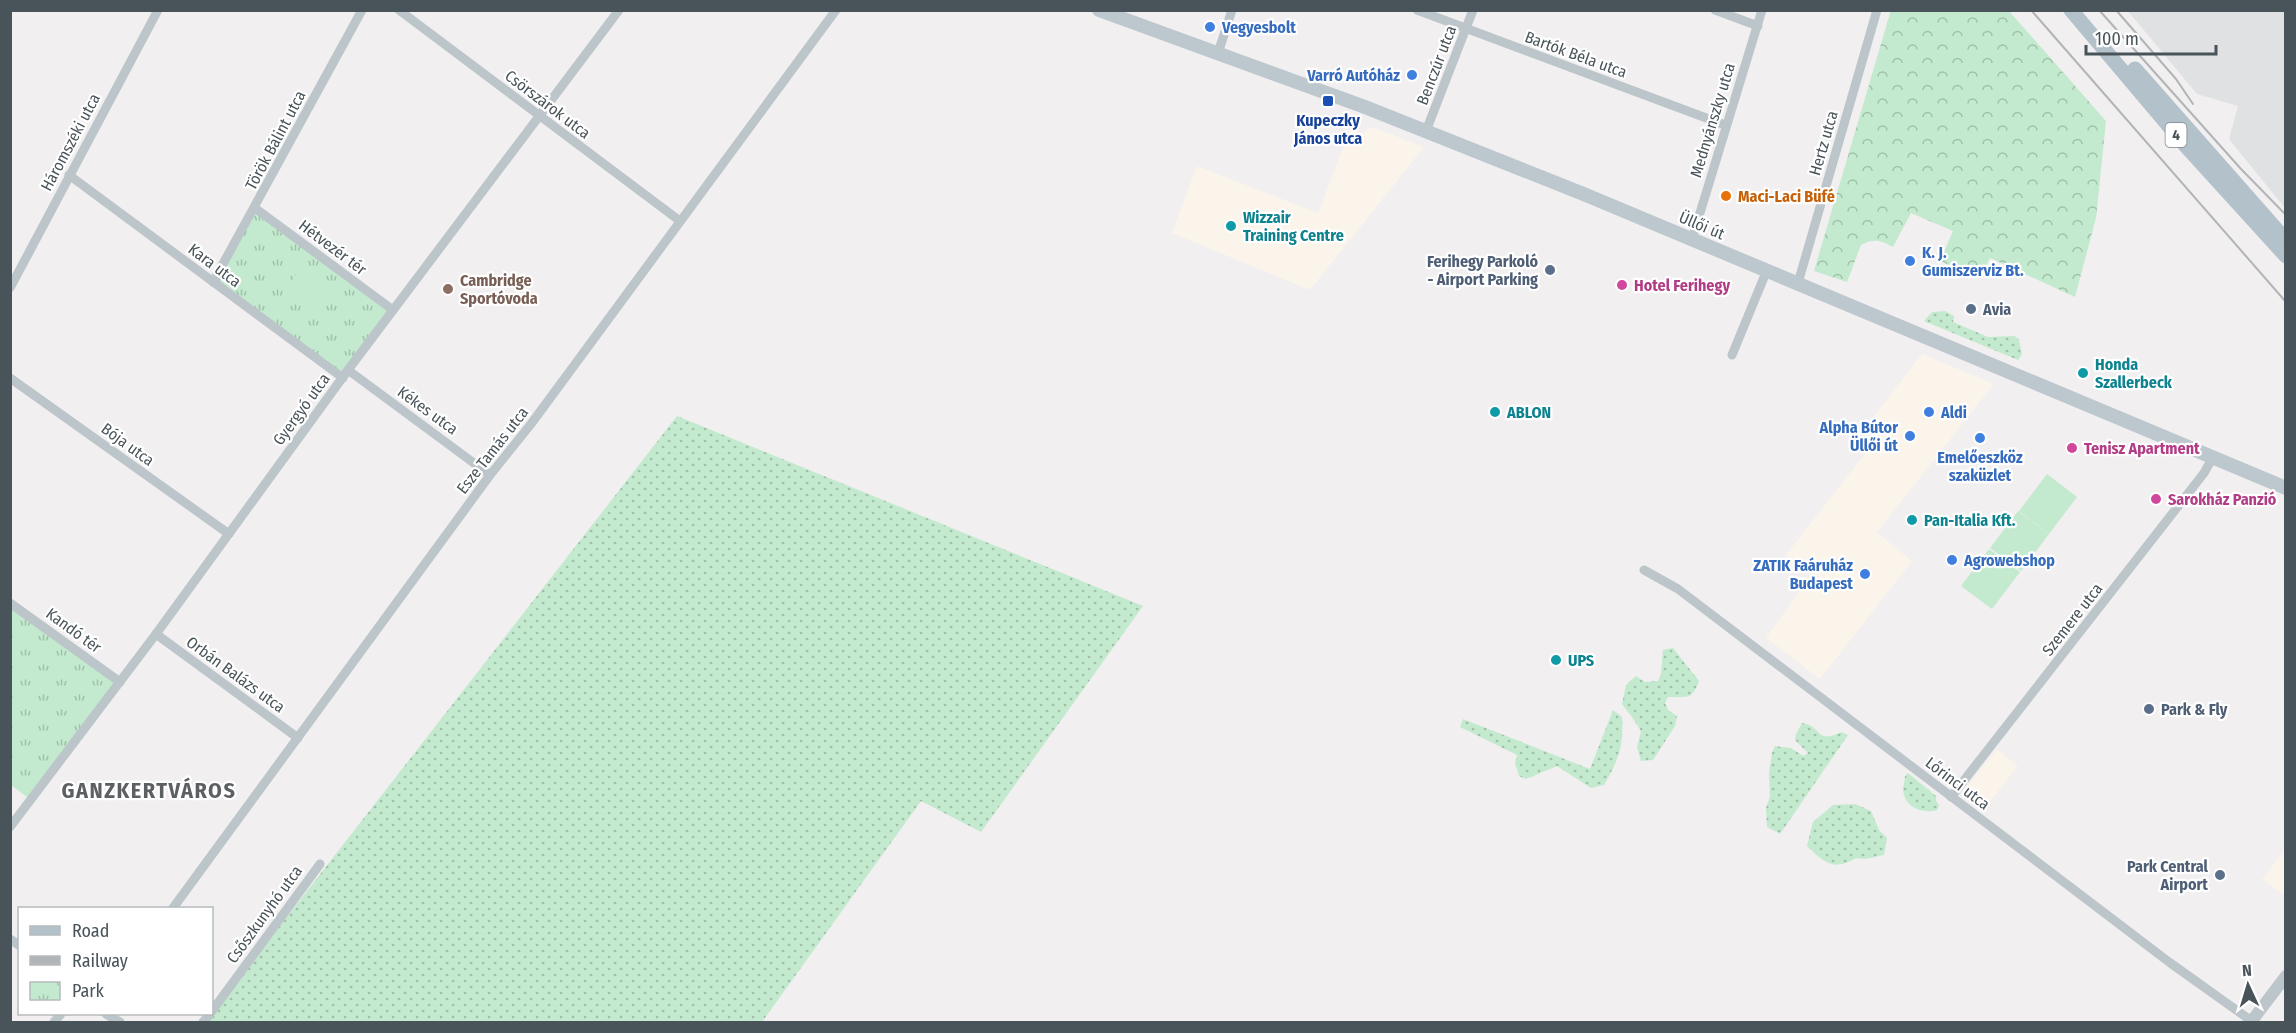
<svg xmlns="http://www.w3.org/2000/svg" width="2296" height="1033" viewBox="0 0 2296 1033" font-family="'Fira Sans Condensed',sans-serif">
<defs>
<pattern id="grass-dots" width="8" height="8" patternUnits="userSpaceOnUse" patternTransform="scale(1.5)"><rect width="8" height="8" fill="#c3eace"/><path d="M2 2h.1M6 6h.1" fill="none" stroke="#a0c0aa" stroke-width="1.8" stroke-linecap="round"/></pattern>
<pattern id="forest-crowns" width="20" height="18" patternUnits="userSpaceOnUse" patternTransform="scale(1.5)"><rect width="20" height="18" fill="#c3eace"/><path d="M2 6a3 3 0 1 1 6 0M12 15a3 3 0 1 1 6 0" fill="none" stroke="#a0c0aa"/></pattern>
<pattern id="park-tufts" width="24" height="20" patternUnits="userSpaceOnUse" patternTransform="scale(1.5)"><rect width="24" height="20" fill="#c3eace"/><path d="M3 7l-1-3M5 7V3M7 7l1-3M15 17l-1-3M17 17v-4M19 17l1-3" fill="none" stroke="#a0c0aa"/></pattern>
</defs>
<rect width="100%" height="100%" fill="#f1efef"/>
<g fill="#faf4eb">
<polygon points="1372,127 1424,147 1310,290 1172,233 1197,166 1318,213 1350,129 1362,133"/>
<polygon points="1922,354 1994,384 1877,532 1912,561 1820,679 1766,638 1811,575 1785,556 1883,431 1871,420"/>
<polygon points="1997,749 2018,766 1983,811 1961,794"/>
<polygon points="2285,849 2285,896 2262,879"/>
</g>
<polygon fill="#dfe1e3" points="2128,11 2285,11 2285,208 2229,139 2238,106 2197,94"/>
<g fill="url(#grass-dots)">
<polygon points="1945,311 1954,316 1953,322 1988,337 2015,336 2019,340 2022,354 2018,360 1924,321 1932,312"/>
<polygon points="677,416 1143,606 981,832 921,801 762,1022 205,1022"/>
<path d="M1673,648L1699,681C1691,702 1687,696 1668,697L1665,703L1668,710L1677,716L1675,726L1653,760L1641,761L1637,747L1641,731L1634,720L1622,704L1626,685L1636,676L1645,682L1658,681L1661,674L1663,650Z"/>
<path d="M1613,710L1622,717C1624,746 1618,761 1604,785L1591,788L1557,766L1526,779L1519,776L1515,763L1517,755L1460,727L1463,719L1590,769Z"/>
<path d="M1802,723C1822,726 1816,745 1841,732L1848,735L1780,834L1767,827L1766,808L1770,796L1769,773L1772,753L1775,746L1791,748L1803,756L1808,753L1795,740L1796,734Z"/>
<path d="M1908,773L1936,796V801L1939,805L1937,810C1923,814 1905,808 1903,790C1903,786 1905,781 1905,776Z"/>
<path d="M1855,804L1871,811L1879,830L1887,838L1884,855L1866,859L1856,858C1833,872 1824,862 1807,846L1813,822L1833,805Z"/>
</g>
<path fill="url(#forest-crowns)" d="M1891,10L2009,11L2106,121L2096,218L2075,297L1990,258L1980,279L1940,261L1953,231L1911,213L1893,247C1881,240 1873,238 1861,245L1847,282L1814,271Z"/>
<g fill="url(#park-tufts)">
<polygon points="255,208 393,310 343,378 213,282"/>
<polygon points="11,603 120,682 31,800 11,785"/>
</g>
<g fill="#c3eace">
<polygon points="300,269 330,290 314,312 284,291"/>
<polygon points="2047,474 2077,497 2049,534 2019,511"/>
<polygon points="2018,511 2049,534 2021,571 1990,548"/>
<polygon points="1989,549 2020,572 1992,609 1961,586"/>
</g>
<g fill="none" stroke-linecap="round" stroke-linejoin="round">
<g stroke="#bcc5ca" stroke-width="9">
<polyline points="399,10 680,221"/>
<polyline points="1417,10 1725,125"/>
<polyline points="1715,10 1758,26"/>
<polyline points="1218,53 1232,10"/>
<polyline points="1426,131 1473,10"/>
<polyline points="69,175 343,378"/>
<polyline points="255,208 393,310"/>
<polyline points="1692,239 1762,10"/>
<polyline points="213,282 362,10"/>
<polyline points="1798,283 1877,10"/>
<polyline points="10,288 158,10"/>
<polyline points="1732,355 1767,270"/>
<polyline points="348,370 490,475"/>
<polyline points="10,378 229,534"/>
<polyline points="1644,570 1678,589 2169,962 2253,1022"/>
<polyline points="10,603 120,682"/>
<polyline points="156,634 298,738"/>
<polyline points="1951,797 2204,473 2213,457"/>
<polyline points="10,827 156,634 348,370 619,10"/>
<polyline points="173,908 490,475 531,424 836,10"/>
<polyline points="10,939 20,946"/>
<polyline points="212,1011 320,864"/>
<polyline points="106,1014 120,1022"/>
<polyline points="54,1022 61,1014"/>
<polyline points="203,1022 210,1014"/>
</g>
<polyline stroke="#bcc5ca" stroke-width="12" points="2251,1022 2286,976"/>
<polyline stroke="#bdc7ce" stroke-width="14" points="1099,10 1365,107 1586,195 2286,488"/>
<g stroke="#b2c1ca" stroke-width="15">
<polyline points="2071,10 2185,145 2286,256"/>
<polyline points="2135,69 2282,236"/>
</g>
<g stroke="#b2b5b8" stroke-width="2">
<polyline points="2031,10 2286,302"/>
<polyline points="2099,10 2241,169 2286,215"/>
<polyline points="2116,10 2176,79 2193,104"/>
</g>
</g>
<g fill="#3f7fe0" stroke="#fff" stroke-width="2">
<circle cx="1210" cy="27" r="6"/>
<circle cx="1412" cy="75" r="6"/>
<circle cx="1910" cy="261" r="6"/>
<circle cx="1929" cy="412" r="6"/>
<circle cx="1910" cy="436" r="6"/>
<circle cx="1980" cy="438" r="6"/>
<circle cx="1952" cy="560" r="6"/>
<circle cx="1865" cy="574" r="6"/>
</g>
<rect fill="#1a4fb4" stroke="#fff" stroke-width="2" x="1322" y="95" width="12" height="12" rx="3"/>
<circle fill="#e8710a" stroke="#fff" stroke-width="2" cx="1726" cy="196" r="6"/>
<g fill="#0f9aa8" stroke="#fff" stroke-width="2">
<circle cx="1231" cy="226" r="6"/>
<circle cx="2083" cy="373" r="6"/>
<circle cx="1495" cy="412" r="6"/>
<circle cx="1912" cy="520" r="6"/>
<circle cx="1556" cy="660" r="6"/>
</g>
<g fill="#5c6f8a" stroke="#fff" stroke-width="2">
<circle cx="1550" cy="270" r="6"/>
<circle cx="1971" cy="309" r="6"/>
<circle cx="2149" cy="709" r="6"/>
<circle cx="2220" cy="875" r="6"/>
</g>
<g fill="#d1479c" stroke="#fff" stroke-width="2">
<circle cx="1622" cy="285" r="6"/>
<circle cx="2072" cy="448" r="6"/>
<circle cx="2156" cy="499" r="6"/>
</g>
<circle fill="#8d6e63" stroke="#fff" stroke-width="2" cx="448" cy="289" r="6"/>
<g text-anchor="middle" stroke-width="4.5" stroke-linejoin="round" paint-order="stroke">
<rect fill="#fff" stroke="#80878c" stroke-width="1.5" x="2165.5" y="123" width="21" height="24" rx="4.5"/>
<g font-size="15" font-weight="bold" fill="#49545a">
<text x="2176" y="140">4</text>
</g>
<g font-size="16" font-weight="bold" fill="#366cbe" stroke="#fff" text-anchor="start">
<text x="1222" y="33">Vegyesbolt</text>
<text x="1400" y="81" text-anchor="end">Varró Autóház</text>
<text x="1922" y="258">K. J.<tspan x="1922" dy="18">Gumiszerviz Bt.</tspan></text>
<text x="1941" y="418">Aldi</text>
<text x="1898" y="433" text-anchor="end">Alpha Bútor<tspan x="1898" dy="18">Üllői út</tspan></text>
<text x="1980" y="463" text-anchor="middle">Emelőeszköz<tspan x="1980" dy="18">szaküzlet</tspan></text>
<text x="1964" y="566">Agrowebshop</text>
<text x="1853" y="571" text-anchor="end">ZATIK Faáruház<tspan x="1853" dy="18">Budapest</tspan></text>
</g>
<g font-size="16" fill="#49545a" stroke="#fff">
<text transform="translate(1576 54) rotate(20)" y="6">Bartók Béla utca</text>
<text transform="translate(1436 65) rotate(-69)" y="6">Benczúr utca</text>
<text transform="translate(548 104) rotate(37)" y="6">Csörszárok utca</text>
<text transform="translate(1712 120) rotate(-73)" y="6">Mednyánszky utca</text>
<text transform="translate(275 140) rotate(-62)" y="6">Török Bálint utca</text>
<text transform="translate(70 142) rotate(-62)" y="6">Háromszéki utca</text>
<text transform="translate(1823 143) rotate(-74)" y="6">Hertz utca</text>
<text transform="translate(1702 225) rotate(23)" y="6">Üllői út</text>
<text transform="translate(333 247) rotate(37)" y="6">Hétvezér tér</text>
<text transform="translate(215 265) rotate(37)" y="6">Kara utca</text>
<text transform="translate(301 409) rotate(-54)" y="6">Gyergyó utca</text>
<text transform="translate(428 410) rotate(36)" y="6">Kékes utca</text>
<text transform="translate(128 444) rotate(36)" y="6">Bója utca</text>
<text transform="translate(492 450) rotate(-52)" y="6">Esze Tamás utca</text>
<text transform="translate(2072 619) rotate(-52)" y="6">Szemere utca</text>
<text transform="translate(74 630) rotate(36)" y="6">Kandó tér</text>
<text transform="translate(236 674) rotate(36)" y="6">Orbán Balázs utca</text>
<text transform="translate(1958 783) rotate(37)" y="6">Lőrinci utca</text>
<text transform="translate(264 914) rotate(-54)" y="6">Csőszkunyhó utca</text>
</g>
<g font-size="16" font-weight="bold" fill="#164399" stroke="#fff">
<text x="1328" y="126">Kupeczky<tspan x="1328" dy="18">János utca</tspan></text>
</g>
<g font-size="16" font-weight="bold" fill="#c56008" stroke="#fff" text-anchor="start">
<text x="1738" y="202">Maci-Laci Büfé</text>
</g>
<g font-size="16" font-weight="bold" fill="#0d838f" stroke="#fff" text-anchor="start">
<text x="1243" y="223">Wizzair<tspan x="1243" dy="18">Training Centre</tspan></text>
<text x="2095" y="370">Honda<tspan x="2095" dy="18">Szallerbeck</tspan></text>
<text x="1507" y="418">ABLON</text>
<text x="1924" y="526">Pan-Italia Kft.</text>
<text x="1568" y="666">UPS</text>
</g>
<g font-size="16" font-weight="bold" fill="#4e5e75" stroke="#fff" text-anchor="end">
<text x="1538" y="267">Ferihegy Parkoló<tspan x="1538" dy="18">- Airport Parking</tspan></text>
<text x="1983" y="315" text-anchor="start">Avia</text>
<text x="2161" y="715" text-anchor="start">Park &amp; Fly</text>
<text x="2208" y="872">Park Central<tspan x="2208" dy="18">Airport</tspan></text>
</g>
<g font-size="16" font-weight="bold" fill="#785e54" stroke="#fff" text-anchor="start">
<text x="460" y="286">Cambridge<tspan x="460" dy="18">Sportóvoda</tspan></text>
</g>
<g font-size="16" font-weight="bold" fill="#b23c85" stroke="#fff" text-anchor="start">
<text x="1634" y="291">Hotel Ferihegy</text>
<text x="2084" y="454">Tenisz Apartment</text>
<text x="2168" y="505">Sarokház Panzió</text>
</g>
<g font-size="22" font-weight="bold" letter-spacing="1.5" fill="#5c6063" stroke="#fff">
<text x="149" y="798">GANZKERTVÁROS</text>
</g>
</g>
<rect width="2296" height="1033" fill="none" stroke="#49545a" stroke-width="24"/>
<rect x="18" y="907" width="195" height="108" fill="#ffffff" stroke="#b6bbbd" stroke-width="1.5"/>
<rect x="30" y="926" width="30" height="9" fill="#b2c1ca" stroke="#b6bbbd" stroke-width="1.5"/>
<text x="72" y="937" font-size="18" fill="#49545a">Road</text>
<rect x="30" y="956" width="30" height="9" fill="#b2b5b8" stroke="#b6bbbd" stroke-width="1.5"/>
<text x="72" y="967" font-size="18" fill="#49545a">Railway</text>
<rect x="30" y="982" width="30" height="18" fill="url(#park-tufts)" stroke="#b6bbbd" stroke-width="1.5"/>
<text x="72" y="997" font-size="18" fill="#49545a">Park</text>
<g transform="translate(2248 985) rotate(356)" stroke="#ffffff" stroke-width="4.5" paint-order="stroke">
<path d="M0-4.5L10 22L0 15L-10 22Z" fill="#49545a"/>
<text y="-9" font-size="16" font-weight="bold" text-anchor="middle" fill="#49545a">N</text>
</g>
<path d="M2086 45v9h130v-9" fill="none" stroke="#49545a" stroke-width="3"/>
<text x="2095" y="45" font-size="18" fill="#49545a" stroke="#ffffff" stroke-width="4.5" paint-order="stroke">100 m</text>
</svg>
